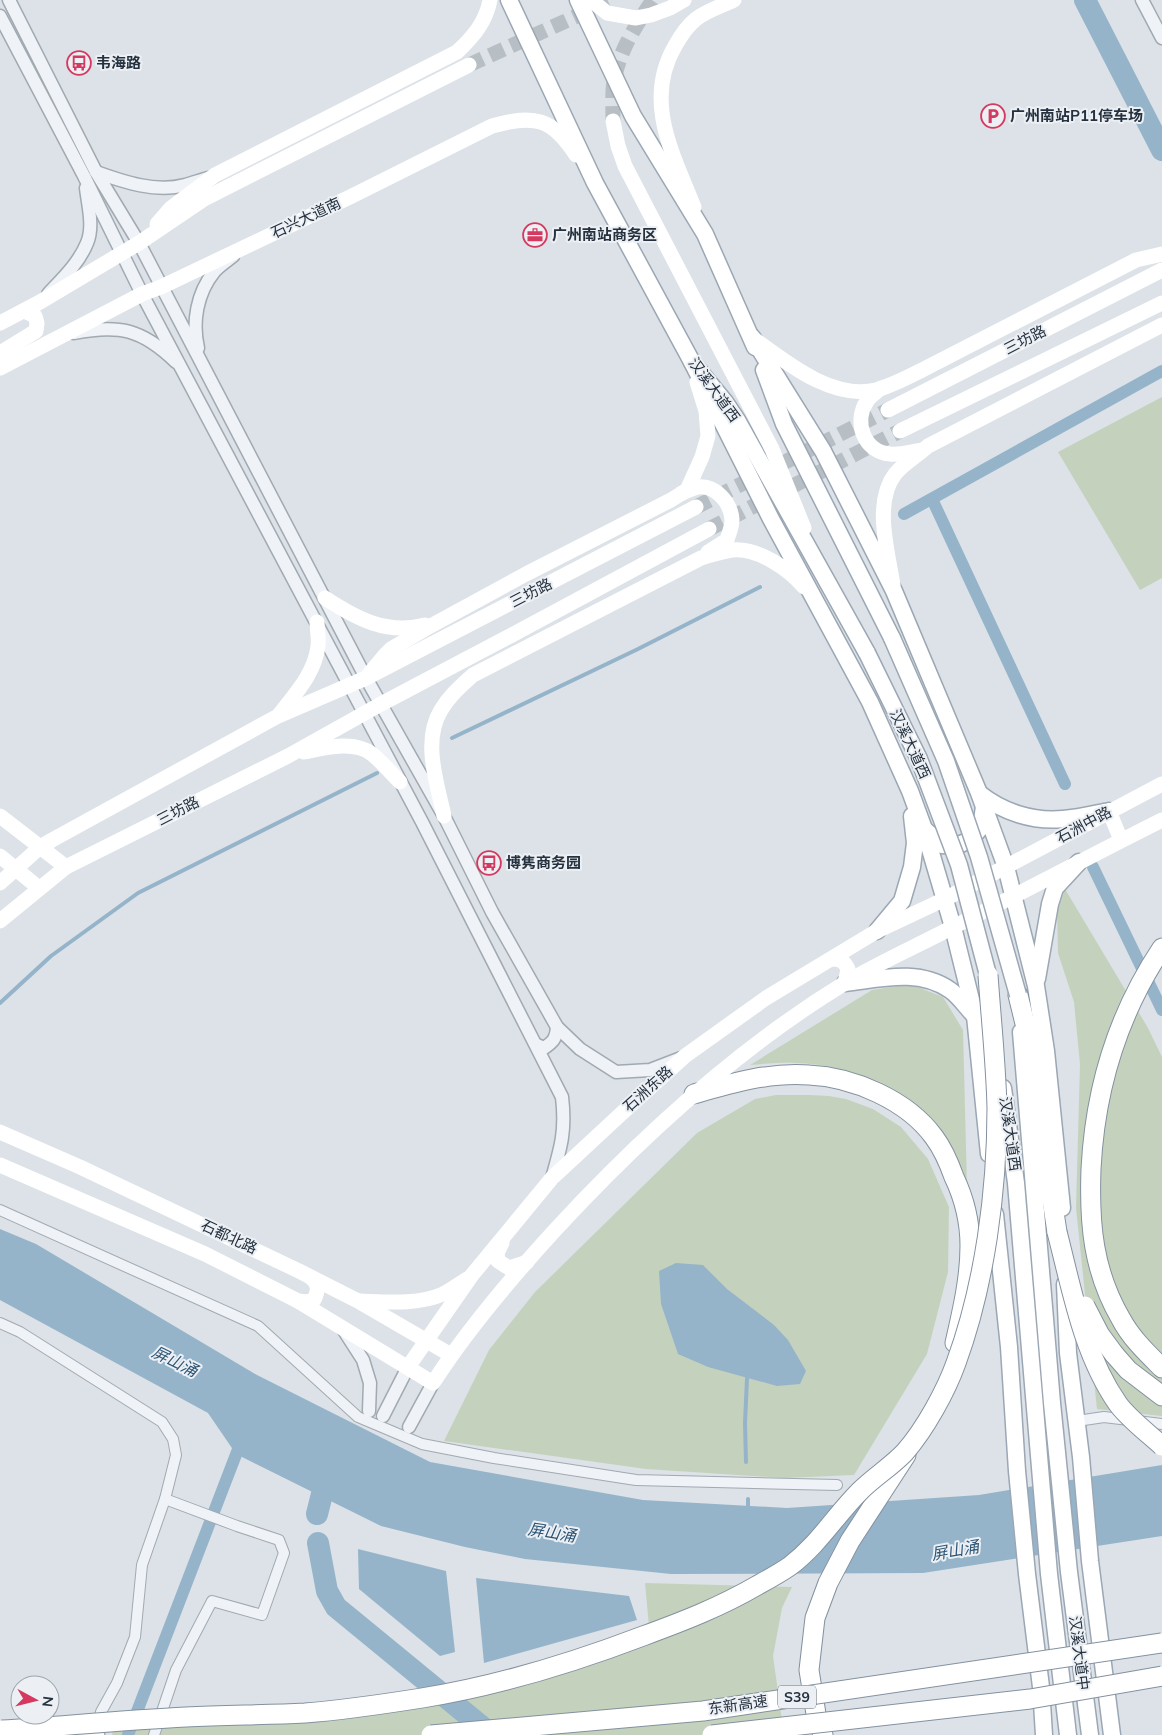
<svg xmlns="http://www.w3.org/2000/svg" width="1162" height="1735" viewBox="0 0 1162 1735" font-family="Mulish,'Noto Sans SC',sans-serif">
<rect width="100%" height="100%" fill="#dce2e7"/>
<g fill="#c4d2bd">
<polygon points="1162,397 1162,578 1140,590 1058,452"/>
<polygon points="1065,889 1148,1028 1162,1057 1162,1416 1097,1409 1076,1208 1080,1064 1074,1002 1058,953 1057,910"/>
<path d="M910,984L943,997L963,1030L967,1187C959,1170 952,1151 943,1135C917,1089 846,1064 796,1063C781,1062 765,1064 750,1065L872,990Z"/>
<polygon points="776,1095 810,1095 829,1096 846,1099 873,1109 901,1127 928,1159 949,1207 948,1272 927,1354 854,1475 784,1478 646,1469 444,1441 489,1350 535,1292 697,1133 755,1099"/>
<polygon points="645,1583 792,1587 782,1608 773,1656 784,1735 112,1735 118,1713 276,1708 422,1690 539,1662 649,1626"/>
</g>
<g fill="#95b4ca">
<polygon points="0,1229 36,1244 257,1375 430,1462 643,1500 787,1508 979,1495 1162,1465 1162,1536 923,1573 671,1574 525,1559 465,1547 381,1526 236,1454 208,1413 0,1300"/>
<polygon points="676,1263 703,1265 727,1289 774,1325 788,1340 806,1371 800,1384 777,1386 708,1367 678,1354 661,1304 659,1271"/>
<polygon points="358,1549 446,1571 455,1652 440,1656 359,1589"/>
<polygon points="476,1578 629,1596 637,1620 484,1663"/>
</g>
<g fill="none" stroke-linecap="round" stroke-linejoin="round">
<g stroke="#95b4ca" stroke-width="4">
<polyline points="452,738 638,649 760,587"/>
<polyline points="0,1003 51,956 138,893 377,773"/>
<polyline points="746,1462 745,1423 747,1378"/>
<polyline points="748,1499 748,1511"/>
</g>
<g stroke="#95b4ca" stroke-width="12">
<polyline points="932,499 1065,784"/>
<polyline points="904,514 1162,371"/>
<polyline points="1093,867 1162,1010"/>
<polyline points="128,1735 242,1439"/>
</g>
<g stroke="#95b4ca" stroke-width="22">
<polyline points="1085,0 1162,150"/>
<polyline points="317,1514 329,1466"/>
<polyline points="318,1543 327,1591 336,1607 492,1735"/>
</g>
<g stroke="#b7bfc5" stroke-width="15" stroke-dasharray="15 8" stroke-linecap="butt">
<polyline points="469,65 612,0"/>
<path d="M613,121C613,108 612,94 614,81C619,51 636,25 653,0"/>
<polyline points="696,507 888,410"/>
<polyline points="709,529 900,431"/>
</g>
<g stroke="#a1a9b1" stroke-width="12">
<g id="minor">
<polyline points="0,1210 258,1326 358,1417 422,1444 494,1458 636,1480 837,1485"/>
<polyline points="0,1323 20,1332 162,1422 173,1439 176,1455 165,1499 142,1565 135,1637 117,1683 101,1712 97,1727"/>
<polyline points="1077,1421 1104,1417 1162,1424"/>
<polyline points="154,1735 176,1670 212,1601 262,1615 284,1553 279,1540 237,1526 165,1499"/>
</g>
</g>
<g stroke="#a1a9b1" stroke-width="15">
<g id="tertiary">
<polyline points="9,0 96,172 139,243 366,678 444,816 492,912 557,1027 580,1049 616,1072 650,1070 681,1058"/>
<polyline points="1142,0 1162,38"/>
<path d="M0,16L84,176L142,294L422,822L562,1097C566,1130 561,1147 552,1178"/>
<path d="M96,172C124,182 156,193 185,185C193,183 200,180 208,178"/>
<path d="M48,294C62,279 79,263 87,243C94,227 88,205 86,188"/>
<path d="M74,333C119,324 142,329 176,362"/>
<path d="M198,348C192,322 197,293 214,272C219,266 227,261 233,256"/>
<path d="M537,1045L544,1048C553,1042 556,1039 557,1027"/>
<polyline points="343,1329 363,1360 370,1383 369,1411"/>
<polyline points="383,1416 408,1367"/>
<polyline points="409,1427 433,1383"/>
</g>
</g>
<g stroke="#9ba7b4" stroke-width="19">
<g id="primary">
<polyline points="509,0 595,183 692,362 725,402 737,420 867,653"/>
<polyline points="578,0 633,116 705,234 755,347"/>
<polyline points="752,337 823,451 894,591 979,793 1006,867 1036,986 1046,1051 1062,1208"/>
<polyline points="692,362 771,519 870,702 910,791 924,829 953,927 975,1016 989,1154"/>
<polyline points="764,370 784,424 892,638"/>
<path d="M980,794C1003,812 1033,822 1063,819C1078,818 1094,814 1109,811"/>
<polyline points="924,829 942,845 956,846 970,840 981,827 984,807"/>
<polyline points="877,931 902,901 912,867 915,843 912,816"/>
<polyline points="1037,979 1050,904 1055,888 1079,862"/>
<path d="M845,983C880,979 918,968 950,990C959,996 966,1007 974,1015"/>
<polyline points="1021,1032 1052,1403 1069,1572 1090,1735"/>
<polyline points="1003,1088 1016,1183 1049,1574 1068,1735"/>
<polyline points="995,1214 1009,1347 1017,1471 1027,1574 1041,1687 1044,1735"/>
<polyline points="1065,1284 1068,1353 1081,1457 1090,1561 1112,1735"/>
</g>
</g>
<g stroke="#83919f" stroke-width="21">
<g id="motorway">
<path d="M1162,948C1118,1014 1095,1090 1091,1169C1089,1224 1093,1271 1121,1319C1131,1338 1147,1353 1162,1368"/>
<polyline points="1018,995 1039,1081 1048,1173 1057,1232"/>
<path d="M694,1094C732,1083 769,1072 809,1075C853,1077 907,1100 934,1137C943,1149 949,1163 954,1177C964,1198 970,1223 970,1246C970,1279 962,1312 955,1343"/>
<polyline points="1114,1354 1128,1370 1162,1396"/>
<polyline points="52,1733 95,1735"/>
<polyline points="823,1735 816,1714 809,1670 815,1618 828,1583 850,1541 906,1455"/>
</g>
</g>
<use href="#minor" stroke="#eff2f6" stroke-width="10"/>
<use href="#tertiary" stroke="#eff2f6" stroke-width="12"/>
<g stroke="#fff" stroke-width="15">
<polyline points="591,0 607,13 636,18 651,15 670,8 684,0"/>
<polyline points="613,121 618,146 625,166 772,449 804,528"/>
<path d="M694,207C673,154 643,101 675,46C680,37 687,26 696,19C706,11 722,6 734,0"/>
<path d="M157,224L171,208L215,175L457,52C473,37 486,22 490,0"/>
<polyline points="0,323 40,302 139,243 204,199 469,65"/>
<path d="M754,339C787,363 832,400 876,390C894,385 910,376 926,368L1136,260L1162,254"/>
<polyline points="0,353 36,331 37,323 35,316 24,311"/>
<path d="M0,368L142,294L161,287L352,196L492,126C535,114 552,118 576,155"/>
<path d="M881,388C877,392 870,396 867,401C853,422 864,452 890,454C900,455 911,452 921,450"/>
<polyline points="888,410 1162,270"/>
<polyline points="900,431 1162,303"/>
<path d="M682,493C687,491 692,488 698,487C716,485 731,503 732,520C732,527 729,533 727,540L708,552"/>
<path d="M893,585C888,552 873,503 895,474C904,463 917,456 928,446L1162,325"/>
<path d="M325,598C357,619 387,635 425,625"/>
<polyline points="369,674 385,655 391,649 425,629 526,574 671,500 687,490 702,457 708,436 706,411 697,382"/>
<path d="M279,715C295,694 315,673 318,646C319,638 317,630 317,622"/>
<path d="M304,752C324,748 354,740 372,754C382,762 391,773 400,782"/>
<polyline points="1109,811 1121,840"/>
<polyline points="0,816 66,867"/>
<path d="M444,816C437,783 422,741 441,710C449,696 461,686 473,675L701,558C711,555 722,552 732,550C757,547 789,569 804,587"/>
<polyline points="0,856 39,888"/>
<polyline points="0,883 39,848 52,840 278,716 366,678 696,507"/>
<polyline points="0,921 66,867 288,756 381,704 510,636 709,529"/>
<path d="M832,959C841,959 844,961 848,969L845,983"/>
<polyline points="0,1132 80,1167 299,1271 358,1301 451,1355"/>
<path d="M0,1165L205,1254L298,1301L433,1383C468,1328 512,1277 556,1229C641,1137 737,1049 845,983C880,962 917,946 953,927C1023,892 1092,855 1162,820"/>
<polyline points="502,1243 497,1253 498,1261 509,1268 527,1262"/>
<path d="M298,1301L307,1302L314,1300C319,1289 319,1284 309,1276"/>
<path d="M360,1301C387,1302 418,1305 443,1294C451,1290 459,1284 467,1279"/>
<polyline points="408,1367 472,1275 552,1178 622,1113 685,1056 766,998 877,931 945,899 1162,784"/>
</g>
<use href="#primary" stroke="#fff" stroke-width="16"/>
<use href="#motorway" stroke="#fff" stroke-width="19"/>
<g stroke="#9ba7b4" stroke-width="19" stroke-linecap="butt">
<g id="primary-bridge">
<polyline points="892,638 946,761 979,857 1018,995"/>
<polyline points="867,653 919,759 959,865 988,975"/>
</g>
</g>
<g stroke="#83919f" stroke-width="21" stroke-linecap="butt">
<g id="motorway-bridge">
<path d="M1057,1232C1072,1290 1083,1354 1118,1404C1128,1418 1149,1434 1162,1446"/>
<polyline points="1085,1306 1100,1335 1114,1354"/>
<path d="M2,1730C63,1726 125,1720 186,1717C226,1715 265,1715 305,1713C344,1710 384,1704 422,1698C497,1686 572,1663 643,1636C684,1621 720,1607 758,1585C769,1579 780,1573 790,1566C819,1544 835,1516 860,1491C874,1477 892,1466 905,1452C925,1429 946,1391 956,1363C985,1284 997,1191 997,1108C996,1064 991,1019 988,975"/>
<polyline points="431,1735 703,1711 1162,1643"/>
<polyline points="712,1735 1030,1699 1162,1676"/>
</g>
</g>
<use href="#primary-bridge" stroke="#fff" stroke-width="16"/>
<use href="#motorway-bridge" stroke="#fff" stroke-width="19"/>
</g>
<defs>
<g id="bus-ring" transform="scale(1.25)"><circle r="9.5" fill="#ecf0f5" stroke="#d5395f" stroke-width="1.5"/><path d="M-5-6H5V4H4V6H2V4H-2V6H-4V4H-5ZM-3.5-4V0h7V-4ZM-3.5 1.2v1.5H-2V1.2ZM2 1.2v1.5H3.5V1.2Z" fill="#d5395f"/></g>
<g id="parking-ring" transform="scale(1.25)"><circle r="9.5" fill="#ecf0f5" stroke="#d5395f" stroke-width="1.5"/><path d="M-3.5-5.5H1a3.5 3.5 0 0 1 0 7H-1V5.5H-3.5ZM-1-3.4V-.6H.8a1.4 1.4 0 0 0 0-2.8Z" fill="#d5395f"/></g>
<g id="office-ring" transform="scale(1.25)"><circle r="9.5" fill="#ecf0f5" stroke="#d5395f" stroke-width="1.5"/><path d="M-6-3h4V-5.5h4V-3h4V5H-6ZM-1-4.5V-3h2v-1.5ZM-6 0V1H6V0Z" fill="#d5395f"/></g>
</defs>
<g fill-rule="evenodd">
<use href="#bus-ring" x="79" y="63"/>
<use href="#parking-ring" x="993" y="116"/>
<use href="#office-ring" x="535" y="235"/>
<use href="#bus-ring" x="489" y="863"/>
</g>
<g text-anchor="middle" stroke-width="4" stroke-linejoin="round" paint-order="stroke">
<rect fill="#ecf0f5" stroke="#616a75" stroke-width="1" x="778" y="1685.5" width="38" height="23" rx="4"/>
<g font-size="14" font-weight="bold" fill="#25313e">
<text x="797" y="1702">S39</text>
</g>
<g font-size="15" font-weight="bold" fill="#25313e" stroke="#ecf0f5" text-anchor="start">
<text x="96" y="68">韦海路</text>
<text x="1010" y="121">广州南站P11停车场</text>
<text x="552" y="240">广州南站商务区</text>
<text x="506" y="868">博隽商务园</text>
</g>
<g font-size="15" fill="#25313e" stroke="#ecf0f5">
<text transform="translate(306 218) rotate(-25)" y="5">石兴大道南</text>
<text transform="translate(1025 340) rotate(-27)" y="5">三坊路</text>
<text transform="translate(714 390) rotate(54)" y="5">汉溪大道西</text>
<text transform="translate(531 593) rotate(-27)" y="5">三坊路</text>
<text transform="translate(910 744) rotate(65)" y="5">汉溪大道西</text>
<text transform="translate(178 811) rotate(-27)" y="5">三坊路</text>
<text transform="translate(1084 825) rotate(-28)" y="5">石洲中路</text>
<text transform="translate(648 1089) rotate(-42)" y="5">石洲东路</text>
<text transform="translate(1010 1134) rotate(82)" y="5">汉溪大道西</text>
<text transform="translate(229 1237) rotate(25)" y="5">石都北路</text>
<text transform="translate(1079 1653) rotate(83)" y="5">汉溪大道中</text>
<text transform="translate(738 1705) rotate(-8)" y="5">东新高速</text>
</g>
<g font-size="16" font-style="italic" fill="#2d5474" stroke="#ecf0f5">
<text transform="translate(175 1361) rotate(26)" y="6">屏山涌</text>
<text transform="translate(552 1532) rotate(9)" y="6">屏山涌</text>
<text transform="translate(955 1550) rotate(-10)" y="6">屏山涌</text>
</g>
</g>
<g transform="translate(35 1700) rotate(97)"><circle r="24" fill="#ecf0f5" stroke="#9ca4ac"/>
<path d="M0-4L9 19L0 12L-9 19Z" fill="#d5395f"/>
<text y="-8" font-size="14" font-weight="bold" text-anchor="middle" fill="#25313e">N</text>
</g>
</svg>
